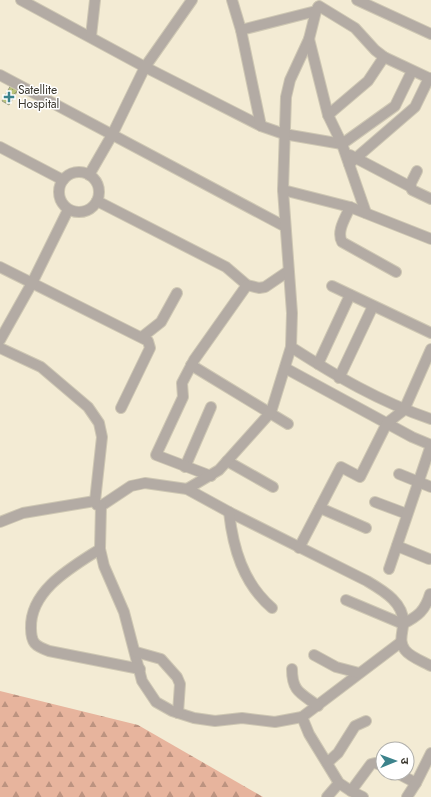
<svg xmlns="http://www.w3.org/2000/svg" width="431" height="797" viewBox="0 0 431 797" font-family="Jost,'Noto Sans Devanagari',sans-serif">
<defs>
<pattern id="forest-firs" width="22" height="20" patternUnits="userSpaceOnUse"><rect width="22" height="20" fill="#e7b49d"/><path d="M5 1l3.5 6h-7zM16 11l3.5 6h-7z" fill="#bc9380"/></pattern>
<pattern id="building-hatch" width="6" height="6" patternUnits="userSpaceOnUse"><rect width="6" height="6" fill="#bbc47c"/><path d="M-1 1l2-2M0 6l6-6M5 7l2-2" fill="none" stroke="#99a066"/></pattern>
</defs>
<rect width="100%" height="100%" fill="#f3ebd4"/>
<polygon fill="url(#forest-firs)" points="0,691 138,725 263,797 0,797"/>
<polygon fill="url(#building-hatch)" stroke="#9da08a" points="12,83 18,90 9,105 2,101"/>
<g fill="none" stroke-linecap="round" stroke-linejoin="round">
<g stroke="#cec7b3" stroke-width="12">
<g id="minor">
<polyline points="21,0 145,67 261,126 284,134 342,144 395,106 412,71"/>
<polyline points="232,0 241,30 261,126"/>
<polyline points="357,0 431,34"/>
<polyline points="319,6 355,28 375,50 384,57 431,79"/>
<polyline points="241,30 316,11 318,7"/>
<polyline points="91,36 95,0"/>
<polyline points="309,39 328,115 342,144 366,213"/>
<polyline points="0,75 284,226"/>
<polyline points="328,115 368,81 384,57"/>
<polyline points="0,147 63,180"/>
<polyline points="350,155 411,187"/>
<polyline points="349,164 415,107 429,78"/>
<polyline points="417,171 410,185 412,190 431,199"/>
<circle cx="79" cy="192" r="20"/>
<polyline points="89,175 112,135 145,67 192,0"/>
<polyline points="283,190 350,207 431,239"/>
<polyline points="97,201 226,267 247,285 259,288 265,287 287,272"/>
<path d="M350,207C346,217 336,231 342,242L396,272"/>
<polyline points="0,267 148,341 150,348 121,408"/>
<polyline points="332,286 431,333"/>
<polyline points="142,337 161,322 177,293"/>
<polyline points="0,340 32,283 68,210"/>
<path d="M291,347C336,376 380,402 431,419"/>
<path d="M0,348L41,367L88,407L99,423L102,437L95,501L97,505L101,506L131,486L145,483L187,489L229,512L367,581C384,591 406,604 403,626C402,635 399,642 405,650C410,657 424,662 431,666"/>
<polyline points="318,364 350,295"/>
<polyline points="191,365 288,424"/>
<polyline points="285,368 412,437 431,445"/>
<polyline points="339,378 373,306"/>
<polyline points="227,461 273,487"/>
<polyline points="185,467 211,407"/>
<polyline points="399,474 431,487"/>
<polyline points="211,476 156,455 183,397 182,383 194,360 247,285"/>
<polyline points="187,489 219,470 271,412 291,347 292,313 283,190 286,97 290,80 309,39 316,11"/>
<polyline points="375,502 407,514"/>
<polyline points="101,506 100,549 104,566 124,612 142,681 156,702 172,711 194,718 215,721 242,718 275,722 302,717 401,642"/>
<polyline points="320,508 366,528"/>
<path d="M229,512C233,548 243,583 272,608"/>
<polyline points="0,522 23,513 95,501"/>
<polyline points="397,546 429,559"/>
<polyline points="299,548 341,467 360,477 387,423 404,410 431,349"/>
<path d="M100,549C72,567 30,590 31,628C31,643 35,646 49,651L140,669"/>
<polyline points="389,569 431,445"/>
<path d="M346,600L403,624C418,616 425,611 430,594"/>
<polyline points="136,652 161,659 177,677 180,684 178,713"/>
<polyline points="314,655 336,667 359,673"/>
<path d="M292,669C292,692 301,693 318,706"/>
<polyline points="302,717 309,734 339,783 351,791 363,797"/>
<polyline points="327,763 338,753 355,726 366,721"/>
<polyline points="397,773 416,783"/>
<polyline points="351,791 371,764 375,763 383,766"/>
<polyline points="327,797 339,783"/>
<polyline points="407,797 416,783 431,753"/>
</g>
</g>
<use href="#minor" stroke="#b3aba4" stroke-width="10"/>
</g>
<path fill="#3c838c" stroke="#fff" stroke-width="1.5" d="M7 91h4v4h4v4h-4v4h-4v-4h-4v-4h4z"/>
<g text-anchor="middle" stroke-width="3" stroke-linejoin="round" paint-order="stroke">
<g font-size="12" fill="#39362d" stroke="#fff" text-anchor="start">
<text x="18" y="94">Satellite<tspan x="18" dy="14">Hospital</tspan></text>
</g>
</g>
<g transform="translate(395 761) rotate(89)"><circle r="19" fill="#ffffff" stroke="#b0afab"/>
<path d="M0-3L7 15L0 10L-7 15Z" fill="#3c838c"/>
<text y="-6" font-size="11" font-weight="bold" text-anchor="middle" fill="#39362d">उ</text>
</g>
</svg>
